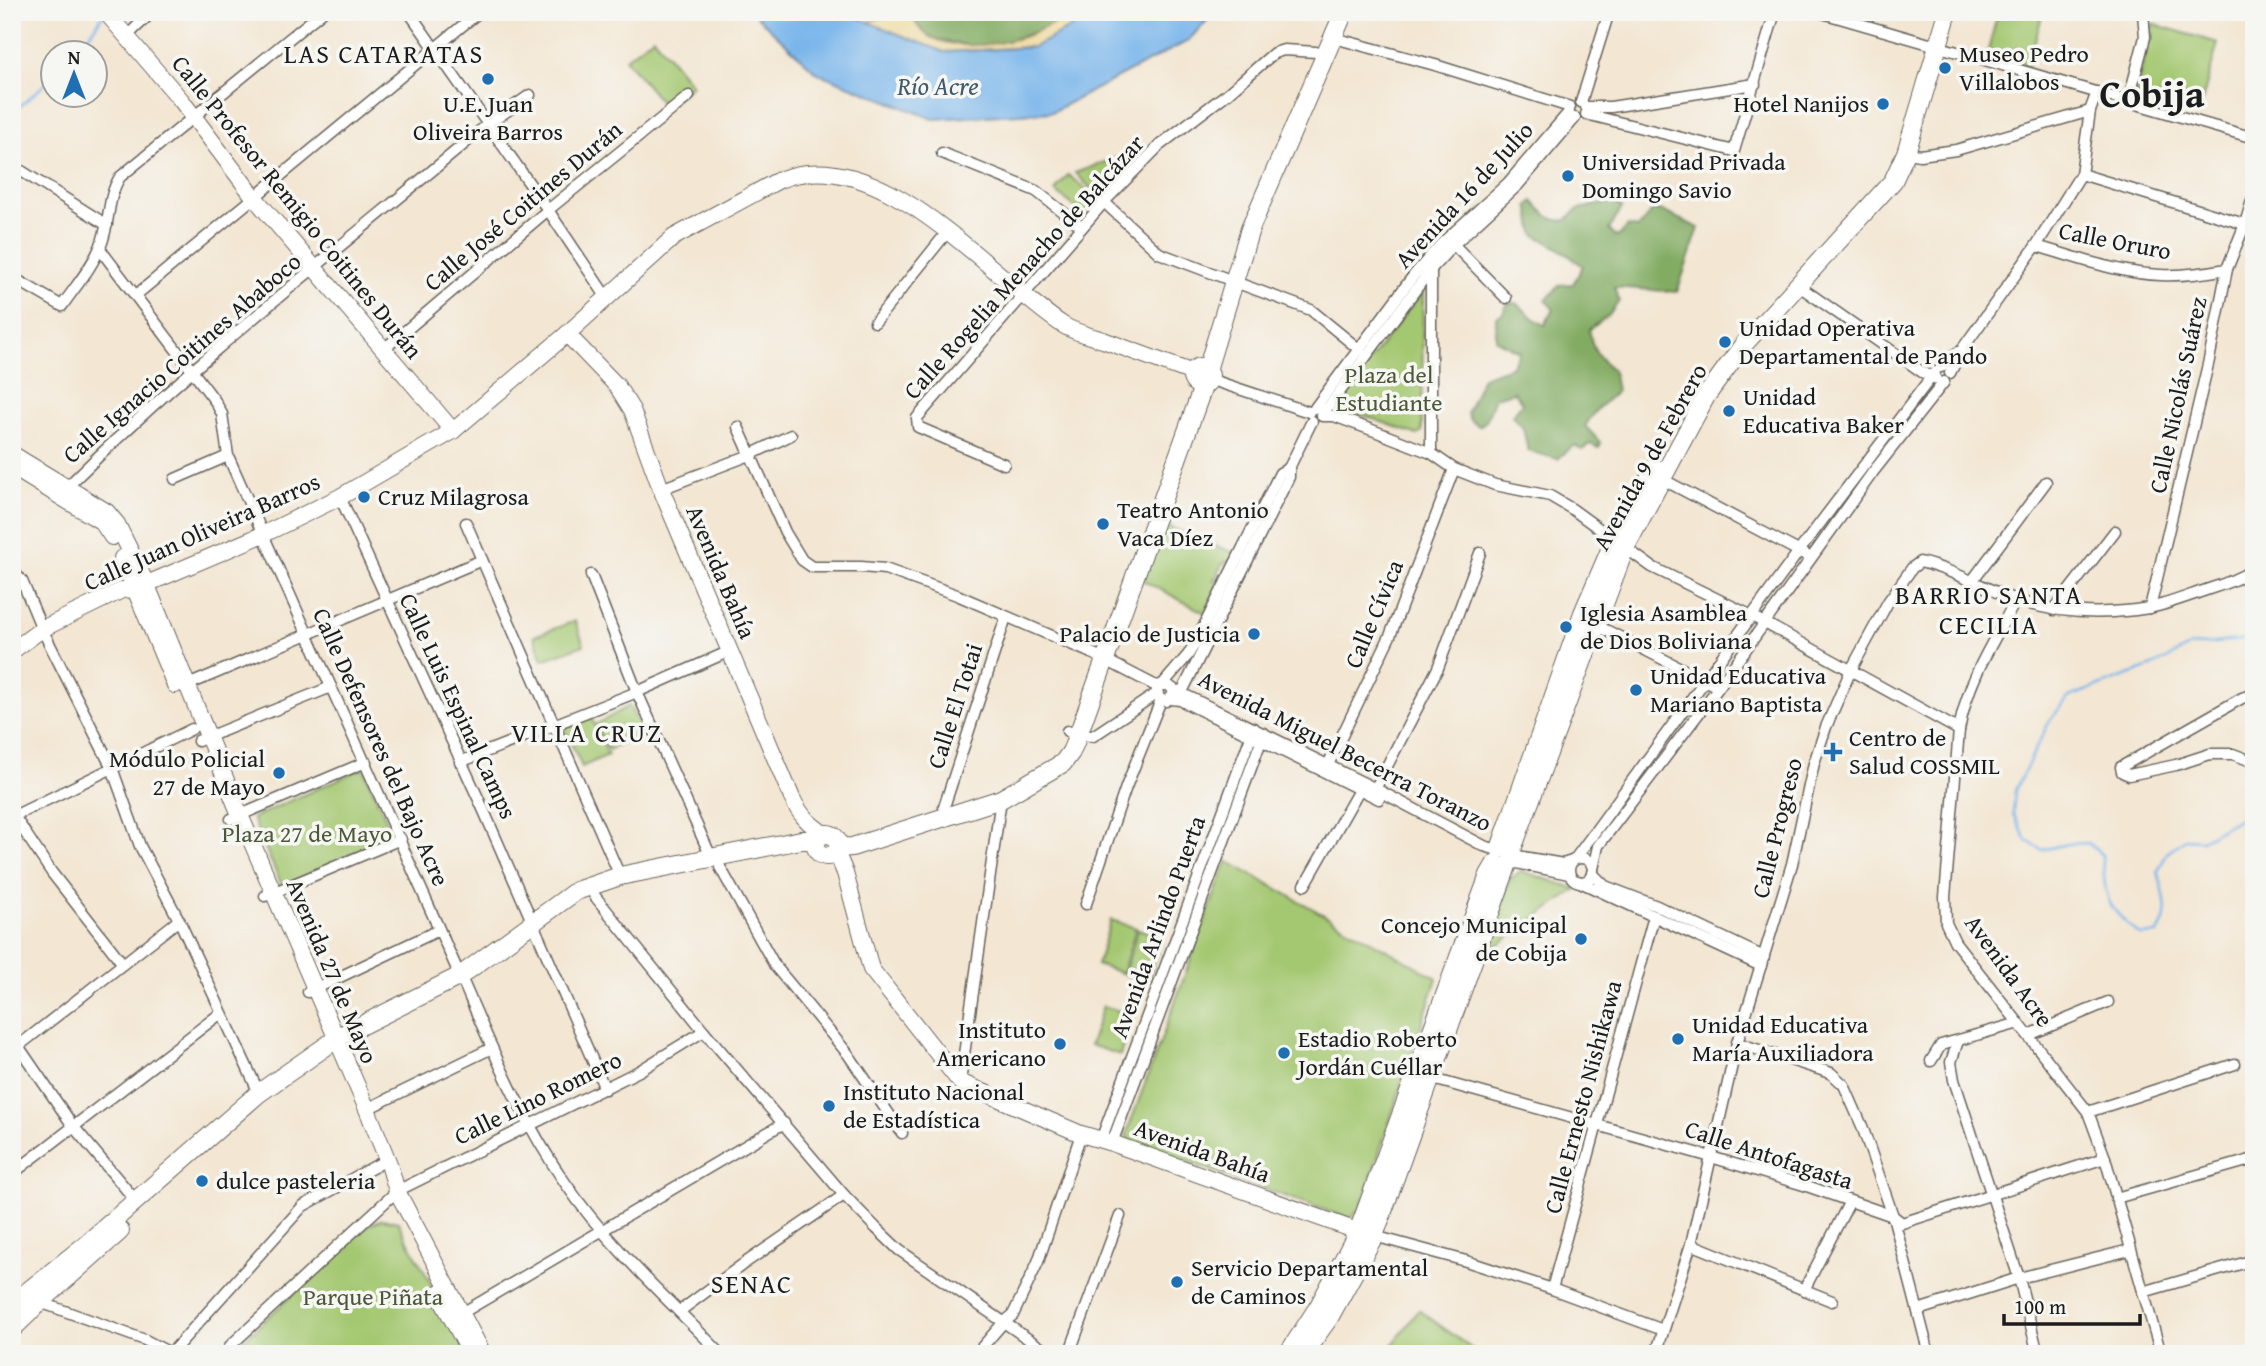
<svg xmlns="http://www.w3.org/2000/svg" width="2266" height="1366" viewBox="0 0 2266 1366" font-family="'Gentium Book Plus',serif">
<rect width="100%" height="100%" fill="#f6f6f2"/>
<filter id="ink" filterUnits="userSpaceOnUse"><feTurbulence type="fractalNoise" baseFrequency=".0143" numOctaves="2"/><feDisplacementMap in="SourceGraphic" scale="14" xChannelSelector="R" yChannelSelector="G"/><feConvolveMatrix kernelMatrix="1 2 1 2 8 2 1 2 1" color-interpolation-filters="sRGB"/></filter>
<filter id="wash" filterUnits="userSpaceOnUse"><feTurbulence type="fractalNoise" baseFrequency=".00686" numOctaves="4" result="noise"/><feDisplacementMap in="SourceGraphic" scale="28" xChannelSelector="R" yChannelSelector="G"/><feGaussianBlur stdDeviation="1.57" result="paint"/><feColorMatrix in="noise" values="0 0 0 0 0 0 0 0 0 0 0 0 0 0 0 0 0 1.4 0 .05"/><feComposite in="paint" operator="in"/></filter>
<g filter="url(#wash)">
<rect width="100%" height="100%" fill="#f3e6d2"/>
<g fill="#a4c871" stroke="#607246" stroke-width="2">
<polygon points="1998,12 2043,12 2028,66 1987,55"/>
<polygon points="2153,24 2218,43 2198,116 2135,96"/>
<polygon points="653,37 692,85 665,107 625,59"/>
<polygon points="1146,147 1100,197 1075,173"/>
<polygon points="1068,175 1097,198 1084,214 1055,191"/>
<polygon points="1423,291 1422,432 1417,435 1341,407 1339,400"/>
<polygon points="1162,524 1237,554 1233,561 1225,561 1225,564 1221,564 1221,569 1219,569 1217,577 1214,577 1214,581 1220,581 1205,613 1142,580"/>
<polygon points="575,621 584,645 543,660 534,636"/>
<polygon points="629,706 643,731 609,750 596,727 608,755 582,767 564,728 590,716 595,725"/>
<polygon points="363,768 393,835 282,886 252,818"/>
<polygon points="1227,861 1437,978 1361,1207 1350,1219 1129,1141 1126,1135"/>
<polygon points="1521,871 1577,889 1496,946 1490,942 1510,879"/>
<polygon points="1111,920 1136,928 1122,973 1097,965"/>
<polygon points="1138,929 1163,937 1148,982 1124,974"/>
<polygon points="1103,1006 1133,1015 1120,1055 1090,1045"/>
<polygon points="382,1219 398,1222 401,1228 469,1354 236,1354 239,1344 368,1225"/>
<polygon points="1419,1310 1479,1354 1386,1354"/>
</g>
<g fill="#83ac63" stroke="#506440" stroke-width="2">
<path d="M911,12H1080C1047,26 1014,44 978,46C969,46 959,43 951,42C932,40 917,32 911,12Z"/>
<path d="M1533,201C1542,212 1553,223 1567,220L1576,210L1613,201L1622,208L1609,230L1618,237L1628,226L1638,228L1652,211L1660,210L1699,228L1677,292L1614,287L1619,301L1610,314L1589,330C1592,349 1598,358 1613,370L1617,391L1597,409L1585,426L1601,443L1599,448L1590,444L1582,450L1574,445L1558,459L1528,451L1523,428L1512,416L1522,403L1514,392L1495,397L1486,421L1479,426L1470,420L1467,413L1482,377L1511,367L1520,352L1496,340V317L1503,313L1508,303H1517L1533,318L1545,325L1553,309L1546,300L1560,285L1573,284L1583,266L1558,248L1535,235C1530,224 1533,217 1528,206Z"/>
</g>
<path fill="#eeda9e" stroke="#857b5d" stroke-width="2" d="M901,12H911C923,56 990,47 1023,37C1042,31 1059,18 1079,13C1085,11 1094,12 1100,12L1034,47L944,52L867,22Z"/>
<polygon fill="#79b5eb" stroke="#4a6884" stroke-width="2" points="752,12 849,12 853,16 944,52 1034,47 1100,12 1215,12 1188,41 1052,112 933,119 817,73"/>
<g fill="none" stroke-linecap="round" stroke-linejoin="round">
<g stroke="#79b5eb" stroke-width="2.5">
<polyline points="77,52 103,15"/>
<polyline points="12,107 20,106 52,78"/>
<path d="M2254,638L2191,646L2153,666L2069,697L2050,720L2015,790L2013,814L2027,841L2042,850L2067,844L2088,843L2102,855C2106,900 2104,905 2140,935L2157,934C2173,914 2163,893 2158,871L2167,853L2185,839L2202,840L2254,810"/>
</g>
</g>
</g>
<g filter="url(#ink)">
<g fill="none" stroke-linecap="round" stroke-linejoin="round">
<g stroke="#67635c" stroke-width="13">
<g id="street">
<polyline points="409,12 548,210 607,298"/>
<polyline points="1819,12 2254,138"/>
<polyline points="127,36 152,12"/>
<polyline points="1334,38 1435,65 1570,107"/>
<polyline points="1581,102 1609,12"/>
<polyline points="2128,102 2145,37 2143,12"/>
<polyline points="1586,107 1611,107 1755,84"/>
<polyline points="1586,114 1734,151 1775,12"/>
<polyline points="1903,152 1920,155 1956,150 2090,111"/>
<polyline points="942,153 1036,191 1082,227"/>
<polyline points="12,165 107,225"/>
<polyline points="2081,174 2254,227"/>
<polyline points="1104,202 1159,253 1225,278"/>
<polyline points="1453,244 1506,298"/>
<path d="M2036,246C2076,257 2120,274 2161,275C2183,276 2205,273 2227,269"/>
<polyline points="100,249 215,401 222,414 228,456 460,976"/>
<path d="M12,277L62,306C75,287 93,266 101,245C110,223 107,197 120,177L322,12"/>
<polyline points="1235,282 1311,310 1360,350"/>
<polyline points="1796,284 1922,372 1936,379"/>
<polyline points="136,295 479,12"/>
<polyline points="875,322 948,231"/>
<polyline points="384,349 548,210 689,96"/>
<polyline points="1941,367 1958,352"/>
<polyline points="1950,373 1963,348 2036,246 2081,174 2090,111 2097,92"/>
<polyline points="1209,379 1309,412"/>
<polyline points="1315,408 1414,275 1440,245 1508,183 1569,112"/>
<polyline points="1322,412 1329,406 1431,269 1454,244 1518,185 1575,118"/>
<polyline points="1322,416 1334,416 1372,430 1431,453 1454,469 1495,485 1550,496 1572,509 1652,567 1754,617 1959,730"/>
<polyline points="738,427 785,532 802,560 812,567 861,567 885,569 957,595 1096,655 1158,687"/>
<polyline points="1431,453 1431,269"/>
<polyline points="1004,464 918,427 917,418 1104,202 1160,145 1228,93 1274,53 1284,50 1316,52"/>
<polyline points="175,479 228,456"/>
<polyline points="1662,479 1806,555"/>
<polyline points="661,489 750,455 791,435"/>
<path d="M63,491C195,359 344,245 487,125L530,95"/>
<polyline points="340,497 484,811 605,1089"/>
<polyline points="466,523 620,876"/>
<polyline points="12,570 22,581 42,629 112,768 140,846 179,920 259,1093"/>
<polyline points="591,575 637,692 712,859"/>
<polyline points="1972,581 2046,482"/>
<path d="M2016,600C1992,644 1968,679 1959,730L1945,897L1946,923L1955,942L2088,1112L2105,1158L2161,1354"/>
<polyline points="2150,608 2209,360 2227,269 2245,224 2254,194"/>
<polyline points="2054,610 2115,531"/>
<polyline points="1592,623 1712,684"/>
<polyline points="1163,684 1188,655 1198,638 1280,473 1289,468"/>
<polyline points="183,687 482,560"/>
<polyline points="1173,689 1376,789 1484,846 1498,850"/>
<polyline points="1173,694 1173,689 1168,685 1160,685 1157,689 1159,699 1166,701 1184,688 1289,477 1289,468 1312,421"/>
<polyline points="2254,694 2242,698 2121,767 2122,772 2129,775 2176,765 2210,754 2233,754 2254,762"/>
<polyline points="1171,699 1180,700 1379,799"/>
<polyline points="1067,731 1078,735 1093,736 1156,694"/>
<polyline points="198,741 331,687"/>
<polyline points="460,762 637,692 730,651"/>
<polyline points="1326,769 1390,636 1454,469"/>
<polyline points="1373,793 1438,668 1480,553"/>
<polyline points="944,807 1006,617"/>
<polyline points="12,813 52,873 123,964"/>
<polyline points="12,817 192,729"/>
<polyline points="231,819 366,762"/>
<polyline points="1512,855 1563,864 1572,861"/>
<circle cx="1581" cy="870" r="12"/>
<polyline points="1575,859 1799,551 1935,372"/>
<polyline points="1512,862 1569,874"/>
<polyline points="720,867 775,966 848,1054 902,1133"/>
<polyline points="1593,869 1598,846 1718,688 1873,472 1944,382"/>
<polyline points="1592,873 1605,886 1657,906 1764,957"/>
<polyline points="1578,881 1761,966"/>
<polyline points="1305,885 1359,790"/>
<polyline points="594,895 704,1031 844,1195 876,1228 899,1250 1050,1354"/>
<polyline points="265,896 401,839"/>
<polyline points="1086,904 1126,787 1161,700"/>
<path d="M464,984C494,1053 523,1123 566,1184C609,1247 668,1299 721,1354"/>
<polyline points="308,992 439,930"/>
<polyline points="2029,1035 2108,1002"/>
<polyline points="12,1037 73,1126 136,1201"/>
<polyline points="1958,1041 1951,1062 1954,1080 2019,1278 2038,1354"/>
<polyline points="1737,1043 1831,1073 1844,1085 1862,1126 1893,1216 1929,1354"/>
<polyline points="12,1051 179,920"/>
<polyline points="1931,1061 1941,1045 2019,1023"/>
<polyline points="1426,1077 1711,1157 1807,1186 1893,1216 1902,1223 2105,1158"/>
<polyline points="960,1082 1001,799"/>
<polyline points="367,1109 492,1048"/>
<polyline points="2088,1112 2235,1064"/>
<polyline points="1101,1140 1254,728"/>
<polyline points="1112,1143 1264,733"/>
<polyline points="12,1174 221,1013"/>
<polyline points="2116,1198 2254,1159"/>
<polyline points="1374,1236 1466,1261 1552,1289 1663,1330"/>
<polyline points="1691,1244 1832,1301"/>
<polyline points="1552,1289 1654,916"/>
<polyline points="1804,1290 1849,1203"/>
<polyline points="2143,1292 2254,1260"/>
<polyline points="43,1300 48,1305 145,1340 172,1354"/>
<polyline points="1918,1310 2019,1278 2130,1250"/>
<polyline points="680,1311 742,1265 844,1195"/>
<polyline points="457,1316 784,1123"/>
<polyline points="172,1352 303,1206 379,1164"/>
<polyline points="226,1354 231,1345 397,1191 639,1071 704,1031"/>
<polyline points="976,1354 1003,1323 1013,1315 1038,1262 1081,1134"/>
<polyline points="1069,1354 1120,1216"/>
<path d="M1656,1354L1691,1244L1737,1043L1792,864L1814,763L1826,727L1851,670L1888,602L1912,568L1920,562C1954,570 1983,588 2016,600C2058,614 2105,615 2149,608C2168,604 2188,596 2206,590C2222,585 2237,580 2251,571L2254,555"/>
</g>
</g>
<g stroke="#67635c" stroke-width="18">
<g id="secondary">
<polyline points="110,17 181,100 254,197 453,431"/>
<path d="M567,334L617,386L632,410L661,489L792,798C800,815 809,824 824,834"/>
<polyline points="12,454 107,512 117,524 146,583 240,815 367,1109 389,1164 397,1191 483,1354"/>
<polyline points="12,467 102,522 112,537"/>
<polyline points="122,558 175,685"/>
<path d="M12,651L42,629L122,590L135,589L264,534L340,497L453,431L567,334L674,237L779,180C880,139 987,275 1063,325C1074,332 1090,336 1103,340C1133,351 1163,362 1193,373"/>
<polyline points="836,851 845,873 871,969 960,1082 1081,1134 1112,1143 1368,1235"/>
<polyline points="438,1293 471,1354"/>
</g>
</g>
<g stroke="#67635c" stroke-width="20">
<g id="primary">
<circle cx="1201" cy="376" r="9"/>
<polyline points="1207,370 1250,229 1344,12"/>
<circle cx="827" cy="845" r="11"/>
<polyline points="838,848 852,847 1001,799 1063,763 1071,752 1078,735 1204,384"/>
<polyline points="1500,849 1583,613 1614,541 1655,468"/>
<polyline points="1511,852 1625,548 1706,396 1744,344 1893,181 1906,153 1948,12"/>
<polyline points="27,1292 83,1247 259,1093 342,1035 460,976 576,891 620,876 801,840 817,840"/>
<polyline points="12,1305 23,1295"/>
<polyline points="37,1305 120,1231"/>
<polyline points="12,1329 35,1307"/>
<polyline points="1288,1354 1319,1306 1358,1232 1489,875 1496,863"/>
<polyline points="1303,1354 1329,1318 1374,1236 1507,866"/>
</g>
</g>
<use href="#street" stroke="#fff" stroke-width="10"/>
<use href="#secondary" stroke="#fff" stroke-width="16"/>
<use href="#primary" stroke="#fff" stroke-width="18"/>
</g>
</g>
<g fill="#1f6fb2" stroke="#f6f6f2" stroke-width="2.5">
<circle cx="1945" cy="68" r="7"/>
<circle cx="488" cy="79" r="7"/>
<circle cx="1883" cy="104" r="7"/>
<circle cx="1568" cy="176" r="7"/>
<circle cx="1725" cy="342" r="7"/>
<circle cx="1729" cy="411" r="7"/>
<circle cx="364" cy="497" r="7"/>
<circle cx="1103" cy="524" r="7"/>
<circle cx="1566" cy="627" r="7"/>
<circle cx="1254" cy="634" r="7"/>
<circle cx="1636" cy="690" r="7"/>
<path d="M1829.5 741.5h7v7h7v7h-7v7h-7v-7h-7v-7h7z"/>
<circle cx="279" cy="773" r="7"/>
<circle cx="1581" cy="939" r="7"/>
<circle cx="1678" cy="1039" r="7"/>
<circle cx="1060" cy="1044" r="7"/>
<circle cx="1284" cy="1053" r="7"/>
<circle cx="829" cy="1106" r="7"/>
<circle cx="202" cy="1181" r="7"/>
<circle cx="1177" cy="1282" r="7"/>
</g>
<g text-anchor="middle" stroke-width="7" stroke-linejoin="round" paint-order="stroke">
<g font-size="24" fill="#1c1c1c" stroke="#f6f6f2" text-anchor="start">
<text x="1959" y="62">Museo Pedro<tspan x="1959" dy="28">Villalobos</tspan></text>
<text x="488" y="112" text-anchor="middle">U.E. Juan<tspan x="488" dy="28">Oliveira Barros</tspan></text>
<text x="1869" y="112" text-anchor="end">Hotel Nanijos</text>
<text x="1582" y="170">Universidad Privada<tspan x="1582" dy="28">Domingo Savio</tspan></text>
<text x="1739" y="336">Unidad Operativa<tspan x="1739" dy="28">Departamental de Pando</tspan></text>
<text x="1743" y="405">Unidad<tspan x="1743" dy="28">Educativa Baker</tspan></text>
<text x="378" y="505">Cruz Milagrosa</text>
<text x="1117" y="518">Teatro Antonio<tspan x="1117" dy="28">Vaca Díez</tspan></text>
<text x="1580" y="621">Iglesia Asamblea<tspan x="1580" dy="28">de Dios Boliviana</tspan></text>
<text x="1240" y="642" text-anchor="end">Palacio de Justicia</text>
<text x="1650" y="684">Unidad Educativa<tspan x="1650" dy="28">Mariano Baptista</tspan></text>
<text x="1849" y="746">Centro de<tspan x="1849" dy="28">Salud COSSMIL</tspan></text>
<text x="265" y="767" text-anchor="end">Módulo Policial<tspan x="265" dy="28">27 de Mayo</tspan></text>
<text x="1567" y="933" text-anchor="end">Concejo Municipal<tspan x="1567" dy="28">de Cobija</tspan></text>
<text x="1692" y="1033">Unidad Educativa<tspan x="1692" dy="28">María Auxiliadora</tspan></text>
<text x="1046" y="1038" text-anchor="end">Instituto<tspan x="1046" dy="28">Americano</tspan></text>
<text x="1298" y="1047">Estadio Roberto<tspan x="1298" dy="28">Jordán Cuéllar</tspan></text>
<text x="843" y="1100">Instituto Nacional<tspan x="843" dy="28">de Estadística</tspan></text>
<text x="216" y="1189">dulce pasteleria</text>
<text x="1191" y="1276">Servicio Departamental<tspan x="1191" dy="28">de Caminos</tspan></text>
</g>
<g font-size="24" fill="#1c1c1c" stroke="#f6f6f2">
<text transform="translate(1464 195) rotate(-47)" y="8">Avenida 16 de Julio</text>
<text transform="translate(523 206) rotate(-40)" y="8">Calle José Coitines Durán</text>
<text transform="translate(297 207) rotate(51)" y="8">Calle Profesor Remigio Coitines Durán</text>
<text transform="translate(2115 241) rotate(11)" y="8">Calle Oruro</text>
<text transform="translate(1024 267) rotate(-48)" y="8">Calle Rogelia Menacho de Balcázar</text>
<text transform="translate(182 358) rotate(-41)" y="8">Calle Ignacio Coitines Ababoco</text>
<text transform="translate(2178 395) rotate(-78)" y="8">Calle Nicolás Suárez</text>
<text transform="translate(1650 457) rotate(-61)" y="8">Avenida 9 de Febrero</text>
<text transform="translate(202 532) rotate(-24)" y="8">Calle Juan Oliveira Barros</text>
<text transform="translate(721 572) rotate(67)" y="8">Avenida Bahía</text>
<text transform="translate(1374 614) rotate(-67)" y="8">Calle Cívica</text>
<text transform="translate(458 706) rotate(65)" y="8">Calle Luis Espinal Camps</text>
<text transform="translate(955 706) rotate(-72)" y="8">Calle El Totai</text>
<text transform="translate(381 747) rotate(66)" y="8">Calle Defensores del Bajo Acre</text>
<text transform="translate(1345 751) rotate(27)" y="8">Avenida Miguel Becerra Toranzo</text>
<text transform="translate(1777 828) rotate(-76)" y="8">Calle Progreso</text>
<text transform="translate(1158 927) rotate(-70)" y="8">Avenida Arlindo Puerta</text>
<text transform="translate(332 971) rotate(67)" y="8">Avenida 27 de Mayo</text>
<text transform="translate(2009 971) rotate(54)" y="8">Avenida Acre</text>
<text transform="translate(1583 1097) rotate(-75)" y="8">Calle Ernesto Nishikawa</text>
<text transform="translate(538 1098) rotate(-26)" y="8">Calle Lino Romero</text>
<text transform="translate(1202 1151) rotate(20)" y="8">Avenida Bahía</text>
<text transform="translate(1769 1155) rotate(18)" y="8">Calle Antofagasta</text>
</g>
<g font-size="24" fill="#4c583a" stroke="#f6f6f2">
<text x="1389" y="383">Plaza del<tspan x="1389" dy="28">Estudiante</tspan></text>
<text x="307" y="842">Plaza 27 de Mayo</text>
<text x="373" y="1305">Parque Piñata</text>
</g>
<g font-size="26" letter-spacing="2" fill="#1c1c1c" stroke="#f6f6f2">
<text x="384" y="63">LAS CATARATAS</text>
<text x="1989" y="604">BARRIO SANTA<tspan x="1989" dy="30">CECILIA</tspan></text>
<text x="587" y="742">VILLA CRUZ</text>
<text x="752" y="1293">SENAC</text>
</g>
<g font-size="26" font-style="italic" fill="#41596f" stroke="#f6f6f2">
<text x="938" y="95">Río Acre</text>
</g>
<g font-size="38" font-weight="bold" fill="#1c1c1c" stroke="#f6f6f2">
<text x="2152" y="107">Cobija</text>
</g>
</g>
<rect width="2266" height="1366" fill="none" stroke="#f6f6f2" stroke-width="42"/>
<g transform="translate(74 74)"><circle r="33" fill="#f6f6f2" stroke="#9f9f9c" stroke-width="2"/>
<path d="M0-5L12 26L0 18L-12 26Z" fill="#1f6fb2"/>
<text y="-10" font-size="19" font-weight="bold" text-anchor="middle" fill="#1c1c1c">N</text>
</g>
<path d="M2004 1314v10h136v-10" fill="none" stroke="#1c1c1c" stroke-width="3.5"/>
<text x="2014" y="1314" font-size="21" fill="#1c1c1c" stroke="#f6f6f2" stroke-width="5" paint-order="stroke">100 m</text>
</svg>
